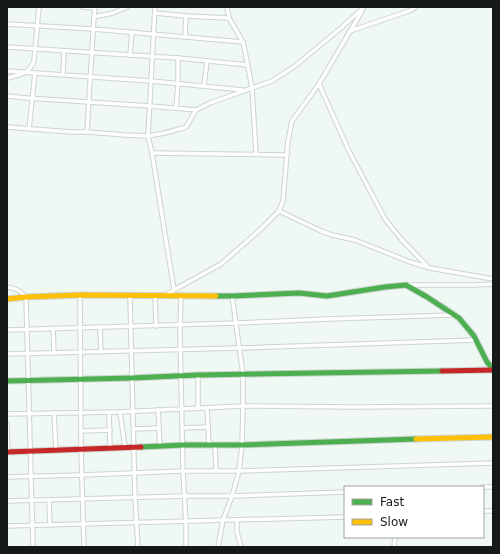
<svg xmlns="http://www.w3.org/2000/svg" width="500" height="554" viewBox="0 0 500 554" font-family="'DejaVu Sans',sans-serif">
<rect width="100%" height="100%" fill="#f0f8f3"/>
<g fill="none" stroke-linecap="round" stroke-linejoin="round">
<g stroke="#ced4d0" stroke-width="5.5">
<g id="street">
<polyline points="82,7 95,8"/>
<polyline points="155,7 148,136 152,153 174,290"/>
<polyline points="227,7 229,18 243,42 245,51 252,88 256,154"/>
<polyline points="155,13 186,16 229,18"/>
<polyline points="94,17 113,13 127,7"/>
<polyline points="7,24 93,29 243,42"/>
<polyline points="350,31 409,11 416,7"/>
<polyline points="185,37 186,16"/>
<polyline points="7,47 178,58 248,65"/>
<polyline points="130,55 132,32"/>
<polyline points="7,71 151,81 243,90"/>
<polyline points="63,74 64,51"/>
<path d="M7,78C21,74 28,75 34,61L39,7"/>
<polyline points="319,84 349,151 385,219 402,240 428,267"/>
<polyline points="204,86 207,61"/>
<polyline points="7,96 27,98 150,106 196,110"/>
<polyline points="176,108 178,84 178,58"/>
<polyline points="7,127 71,132 87,132 126,135 148,136 165,133 183,128 186,127 196,110 210,103 272,81 295,66 341,28 364,7"/>
<polyline points="29,129 35,73"/>
<polyline points="87,132 94,17 95,7"/>
<polyline points="152,153 287,155"/>
<polyline points="279,211 321,231 332,235 355,240 410,262 430,268 493,279"/>
<polyline points="406,285 473,285 493,284"/>
<path d="M7,287C15,288 20,290 26,297L33,547"/>
<polyline points="80,295 81,450 84,547"/>
<polyline points="166,295 174,290 221,264 261,229 279,211 283,201 288,141 292,121 319,84 362,11"/>
<polyline points="181,295 180,333 183,471 186,524 186,547"/>
<polyline points="130,296 135,498 138,547"/>
<polyline points="155,296 156,326"/>
<polyline points="100,327 101,352"/>
<polyline points="53,328 54,353"/>
<polyline points="7,330 236,323 328,319 454,315"/>
<polyline points="7,354 239,348 476,340"/>
<polyline points="198,375 198,408"/>
<polyline points="207,408 209,445"/>
<polyline points="158,410 160,446"/>
<polyline points="109,412 110,448"/>
<polyline points="120,412 125,447"/>
<polyline points="54,413 56,450"/>
<polyline points="7,414 120,412 243,406 352,407 493,406"/>
<polyline points="7,424 8,452"/>
<polyline points="182,428 208,427"/>
<polyline points="134,429 159,428"/>
<polyline points="81,431 110,430"/>
<polyline points="215,445 216,471"/>
<polyline points="7,477 82,475 183,471 239,471 493,463"/>
<polyline points="483,487 493,487"/>
<polyline points="49,500 50,525"/>
<polyline points="7,501 185,496 232,496 345,492"/>
<polyline points="483,511 493,511"/>
<polyline points="237,520 237,532 241,547"/>
<polyline points="7,526 345,517"/>
<polyline points="218,547 223,520 232,496 239,471 242,445 243,406 243,374 232,296"/>
<polyline points="394,547 395,537"/>
</g>
</g>
<g stroke="#ced4d0" stroke-width="7">
<g id="fast">
<polyline points="216,296 232,296 299,293 327,296 385,287 406,285 427,297 459,318 474,336 487,362 493,369"/>
<polyline points="7,381 132,378 198,375 442,371"/>
<polyline points="141,447 183,445 242,445 416,439"/>
</g>
</g>
<g stroke="#ced4d0" stroke-width="7">
<g id="slow">
<polyline points="7,299 26,297 80,295 216,296"/>
<polyline points="416,439 493,437"/>
</g>
</g>
<g stroke="#ced4d0" stroke-width="7">
<g id="jam">
<polyline points="442,371 493,370"/>
<polyline points="7,452 141,447"/>
</g>
</g>
<use href="#street" stroke="#fdfefd" stroke-width="3.5"/>
<use href="#fast" stroke="#4caf50" stroke-width="5"/>
<use href="#slow" stroke="#ffc107" stroke-width="5"/>
<use href="#jam" stroke="#c62828" stroke-width="5"/>
</g>
<rect width="500" height="554" fill="none" stroke="#151917" stroke-width="16"/>
<rect x="344" y="486" width="140" height="52" fill="#ffffff" stroke="#a1a3a2"/>
<rect x="352" y="499" width="20" height="6" fill="#4caf50" stroke="#a1a3a2"/>
<text x="380" y="506" font-size="12" fill="#151917">Fast</text>
<rect x="352" y="519" width="20" height="6" fill="#ffc107" stroke="#a1a3a2"/>
<text x="380" y="526" font-size="12" fill="#151917">Slow</text>
</svg>
